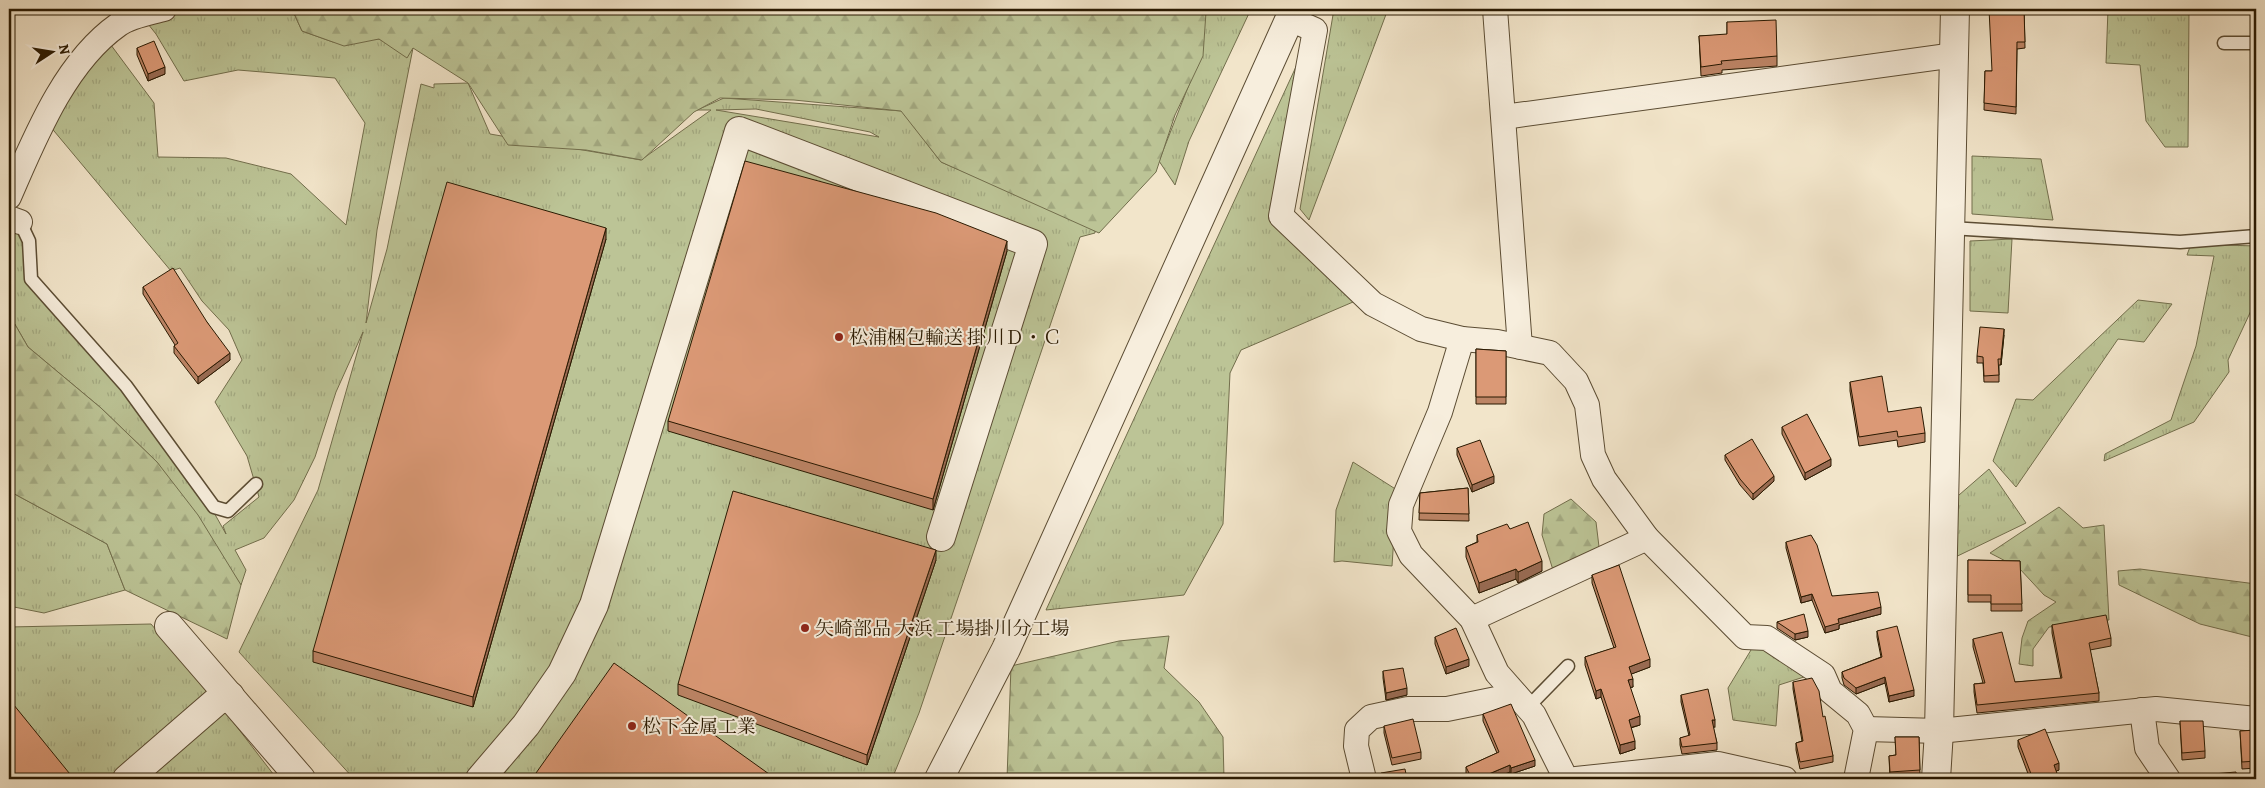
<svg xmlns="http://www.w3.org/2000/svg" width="2265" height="788" viewBox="0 0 2265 788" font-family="Alegreya,'Noto Serif JP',serif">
<defs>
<pattern id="grass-tufts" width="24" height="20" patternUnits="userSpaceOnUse" patternTransform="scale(1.25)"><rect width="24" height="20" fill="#bcc496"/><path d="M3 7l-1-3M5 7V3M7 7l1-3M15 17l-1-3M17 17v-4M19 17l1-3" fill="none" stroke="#a2a880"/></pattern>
<pattern id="forest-firs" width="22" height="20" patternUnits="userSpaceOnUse" patternTransform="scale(1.25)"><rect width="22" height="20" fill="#bcc496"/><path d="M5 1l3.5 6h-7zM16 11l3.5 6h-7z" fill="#a2a880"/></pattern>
</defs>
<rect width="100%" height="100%" fill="#f2e5ca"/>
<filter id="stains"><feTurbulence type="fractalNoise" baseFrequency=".004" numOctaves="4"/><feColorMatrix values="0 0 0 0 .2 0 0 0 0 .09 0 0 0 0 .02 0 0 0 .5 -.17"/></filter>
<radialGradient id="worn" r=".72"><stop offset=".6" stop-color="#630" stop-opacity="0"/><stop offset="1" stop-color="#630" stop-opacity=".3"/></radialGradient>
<g fill="url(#grass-tufts)" stroke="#726e4c" fill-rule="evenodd">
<path d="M136,9H292L302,31L333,42L378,39L413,48L377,230L366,323L387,249L421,84L434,88V84L468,83L490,134L641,160L711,110H697L724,98L902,111L941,162L1095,228V233L1080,237L919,713L892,779H354L239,652L318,490L363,332L336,392L315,457L294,500L264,538L235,550L246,570L241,585L157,462L101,408L28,347L9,314V218L31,226V280L79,333L199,486L226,534L223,526L259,497L247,456L215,402L242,360L229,330L202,301L180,268L171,271L44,119L105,37L154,103L158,157L226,158L291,174L346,225L365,123L335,78L238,70L184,81L156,34ZM756,109L870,132L879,137L716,110Z"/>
<polygon points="1205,9 1251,9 1189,141 1175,185 1159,161 1192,77"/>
<polygon points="1334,9 1388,9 1309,220 1300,209"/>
<polygon points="2108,9 2189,9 2188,147 2165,147 2146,121 2140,65 2106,63"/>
<polygon points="1306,45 1277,220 1360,299 1241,350 1230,373 1223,524 1184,595 1046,610"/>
<polygon points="1972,156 2041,159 2053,220 1972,214"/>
<polygon points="2012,239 2008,313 1970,311 1970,241"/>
<polygon points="2191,244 2256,246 2256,300 2228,360 2229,372 2194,422 2104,461 2105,454 2171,420 2196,346 2214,256 2187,255"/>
<polygon points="2138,300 2172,304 2144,342 2118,339 2016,487 1993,461 2016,399 2033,400"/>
<polygon points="1353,462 1397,490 1392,566 1342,561 1334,562 1336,510"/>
<polygon points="1989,469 2026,523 1943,563 1944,508"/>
<polygon points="9,491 107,544 125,590 44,613 9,606"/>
<polygon points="151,624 217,701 277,779 9,779 9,627"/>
<polygon points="1754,645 1777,650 1807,676 1779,685 1776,726 1733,720 1728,688"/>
</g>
<g fill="url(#forest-firs)" stroke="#726e4c">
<polygon points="292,9 1205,9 1206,12 1203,56 1175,115 1156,172 1099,233 941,162 901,111 794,100 720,98 694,112 642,160 586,150 508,145 468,83 413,48 407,58 379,39 344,46 302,31"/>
<polygon points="9,314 28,347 101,408 157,462 198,515 241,585 227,639 125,590 107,544 9,491"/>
<polygon points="1571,499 1596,522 1600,555 1553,570 1542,535 1544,514"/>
<polygon points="2059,507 2083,528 2104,525 2109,620 2049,627 2033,649 2033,666 2019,664 2022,638 2028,621 2056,602 2044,595 2019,568 1990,553"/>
<polygon points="2140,569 2256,584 2256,638 2200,624 2119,585 2118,571"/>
<polygon points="1169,636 1164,668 1199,702 1223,737 1224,779 1007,779 1011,666 1119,641"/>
</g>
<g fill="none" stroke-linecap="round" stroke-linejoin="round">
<g stroke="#5b4c33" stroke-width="15">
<g id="service">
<polyline points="2224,43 2256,43"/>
<polyline points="20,222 29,241 31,279 126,386 214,507 228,511 256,484"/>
<polyline points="1950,228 2180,242 2256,236"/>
<polyline points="1527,708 1568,666"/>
</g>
</g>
<g stroke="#5b4c33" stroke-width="26">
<g id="minor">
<polyline points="1495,9 1520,347"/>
<polyline points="1290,19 1315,30 1281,216 1373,304 1421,329 1462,339 1497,342 1550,353 1576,381 1587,405 1593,455 1604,479 1647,538 1745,637 1767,638 1823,675 1830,691 1858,714 1866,729 1856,779"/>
<polyline points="1504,117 1955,55"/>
<path d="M9,197C34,140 64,63 118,25C130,16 149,13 164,9"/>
<polyline points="9,218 20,222"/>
<polyline points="1462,339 1440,412 1401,505 1399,531 1411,555 1472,619 1497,673 1534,715 1566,779"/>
<polyline points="1472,619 1647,538"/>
<polyline points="2142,710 2147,748 2168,779"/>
<polyline points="1866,729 1939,731 2156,709 2256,719"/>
<polyline points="1364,779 1356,746 1357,730 1371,717 1408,709 1447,709 1516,695"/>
<polyline points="1576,779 1718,764 1785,779"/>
</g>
</g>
<g stroke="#5b4c33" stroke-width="30">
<g id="tertiary">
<polyline points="169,626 301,779"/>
<polyline points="127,779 217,701 230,696"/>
<polyline points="480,779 526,725 562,673 594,605 739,131 1033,244 941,537"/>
<polyline points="939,779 1006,649 1294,9"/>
<polyline points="1936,779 1939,731 1955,9"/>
</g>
</g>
<use href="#service" stroke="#f7eedd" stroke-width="12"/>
<use href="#minor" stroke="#f7eedd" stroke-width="24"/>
<use href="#tertiary" stroke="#f7eedd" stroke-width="28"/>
</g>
<g fill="#bc8465" stroke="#291901">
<polygon points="2024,9 2025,48 2017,49 2016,114 1984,110 1985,71 1992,71"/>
<polygon points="1727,22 1777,56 1777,66 1722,70 1722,73 1701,76 1699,36 1727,35"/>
<polygon points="137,48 165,74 148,81 137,55"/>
<polygon points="606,239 473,707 313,662 313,651"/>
<polygon points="1007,251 933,510 668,431 668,421"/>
<polygon points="143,287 207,322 230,360 198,384 174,353 174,346 175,345 143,294"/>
<polygon points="2004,335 2001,365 1999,365 1999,382 1984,382 1983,363 1977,363 1977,356"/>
<polygon points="1476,349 1506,351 1506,404 1476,404"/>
<polygon points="1850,382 1888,412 1925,433 1925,442 1898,447 1897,440 1859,446 1850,391"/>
<polygon points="1782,427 1831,466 1805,480 1782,434"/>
<polygon points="1457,448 1494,483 1472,492 1457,455"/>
<polygon points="1725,455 1774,481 1753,500 1740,485 1725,460"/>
<polygon points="1468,488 1469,521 1419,520 1420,493"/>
<polygon points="1510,529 1542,571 1518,583 1516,579 1479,593 1466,557 1466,547 1477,542 1477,535"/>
<polygon points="1786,542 1832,596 1881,614 1839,625 1839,629 1825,633 1812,600 1801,603 1786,548"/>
<polygon points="936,560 867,765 678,695 678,684"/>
<polygon points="1968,560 2020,561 2022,611 1991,611 1991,602 1968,602"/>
<polygon points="1592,575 1650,667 1631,674 1633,687 1630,687 1640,725 1631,728 1635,749 1620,754 1601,697 1596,699 1585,665 1585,657 1614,648 1592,583"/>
<polygon points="1777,622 1808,637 1795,640 1777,628"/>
<polygon points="2052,625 2111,638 2111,646 2090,650 2099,693 2099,701 1977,713 1974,692 1974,684 1983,683 1973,647 1973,639 2015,682 2061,679 2052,633"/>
<polygon points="1877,631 1914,696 1889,702 1885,683 1856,694 1844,685 1842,678 1842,672 1881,657 1877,637"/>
<polygon points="1435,637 1469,666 1446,674 1435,644"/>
<polygon points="1383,671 1407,695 1386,700 1383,678"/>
<polygon points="1793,682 1823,717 1833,756 1833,762 1800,769 1796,750 1796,743 1802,741 1793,689"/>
<polygon points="1681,695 1715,727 1713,727 1717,743 1717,750 1682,754 1680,745 1680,738 1689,736 1681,702"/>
<polygon points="1483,714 1535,766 1511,774 1510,772 1492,779 1469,779 1466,773 1466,767 1497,753 1483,721"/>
<polygon points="2180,721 2205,751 2205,758 2182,760"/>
<polygon points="1384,726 1421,752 1421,759 1392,765 1384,733"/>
<polygon points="2256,730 2256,768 2242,769 2240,731"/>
<polygon points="1895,737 1919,737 1920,777 1890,779 1889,756 1896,755"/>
<polygon points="2018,740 2059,770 2056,771 2059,779 2030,779 2018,747"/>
<polygon points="536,773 776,779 536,779"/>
</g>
<g fill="#996b53" stroke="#291901">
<polygon points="165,67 165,74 148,81 148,74"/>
<polygon points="606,228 606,239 473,707 473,697"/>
<polygon points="1007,241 1007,251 933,510 933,499"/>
<polygon points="2004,329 2004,335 2001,365 2001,359"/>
<polygon points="230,353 230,360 198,384 198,377"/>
<polygon points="1831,459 1831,466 1805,480 1805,473"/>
<polygon points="1494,476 1494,483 1472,492 1472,485"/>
<polygon points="1774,476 1774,481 1753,500 1753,494"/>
<polygon points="936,550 936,560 867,765 867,755"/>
<polygon points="1542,561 1542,571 1518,583 1518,572"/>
<polygon points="1516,569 1516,579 1479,593 1479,583"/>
<polygon points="1812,594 1812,600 1801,603 1801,597"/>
<polygon points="1881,607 1881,614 1839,625 1839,629 1825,633 1825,627 1838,619"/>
<polygon points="1808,631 1808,637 1795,640 1795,634"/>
<polygon points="1469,659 1469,666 1446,674 1446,667"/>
<polygon points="1650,659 1650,667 1629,675 1629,667"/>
<polygon points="1885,677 1885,683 1856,694 1856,688"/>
<polygon points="1633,679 1633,687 1628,688 1628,680"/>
<polygon points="1407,688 1407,695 1386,700 1386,693"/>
<polygon points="1601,689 1601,697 1596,699 1596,691"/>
<polygon points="1914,690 1914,696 1889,702 1889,696"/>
<polygon points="1640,716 1640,725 1629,728 1629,720"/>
<rect x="1712" y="720" width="3" height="7"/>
<polygon points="1635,741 1635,749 1620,754 1620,745"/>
<polygon points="1535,760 1535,766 1511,774 1511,768"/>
<polygon points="2059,763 2059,770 2054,772 2054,765"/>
<polygon points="1510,765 1510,772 1492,779 1477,779"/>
</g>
<g fill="#db9976" stroke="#291901">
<polygon points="1989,9 2024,9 2025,42 2017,42 2016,107 1984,103 1985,71 1992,71"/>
<polygon points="1776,20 1777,56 1721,61 1722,64 1701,67 1699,36 1727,34 1727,22"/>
<polygon points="154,41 165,67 148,74 137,48"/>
<polygon points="745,161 936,213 1007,241 933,499 668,421"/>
<polygon points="447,182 606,228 473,697 313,651"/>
<polygon points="173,268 207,322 230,353 198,377 174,346 178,343 143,287"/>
<polygon points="1980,327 2004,329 2001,359 1998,359 1999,375 1984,376 1983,357 1977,356"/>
<polygon points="1476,349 1506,351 1506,397 1476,397"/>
<polygon points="1882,376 1888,412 1921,407 1925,433 1898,437 1897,431 1859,437 1850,382"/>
<polygon points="1807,414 1831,459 1805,473 1782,427"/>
<polygon points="1752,439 1774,476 1753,494 1740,479 1725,455"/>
<polygon points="1480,440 1494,476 1472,485 1457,448"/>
<polygon points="1468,488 1469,514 1419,513 1420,493"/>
<polygon points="733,491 936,550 867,755 678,684"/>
<polygon points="1528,522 1542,561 1518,572 1516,569 1479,583 1466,547 1478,542 1477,535 1507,524 1510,529"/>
<polygon points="1811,535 1817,545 1832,596 1878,592 1881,607 1838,619 1839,623 1825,627 1812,594 1801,597 1786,542"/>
<polygon points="1968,560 2020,561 2022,604 1991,604 1991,595 1968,595"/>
<polygon points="1619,565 1650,659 1629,667 1633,679 1628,680 1640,716 1629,720 1635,741 1620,745 1601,689 1596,691 1585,657 1616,647 1592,575"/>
<polygon points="1804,614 1808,631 1795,634 1777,622"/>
<polygon points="2106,615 2111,638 2089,643 2099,693 1977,705 1974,684 1985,683 1973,639 2002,632 2015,682 2062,678 2052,625"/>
<polygon points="1897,626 1914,690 1889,696 1885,677 1856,688 1844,678 1842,672 1882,657 1877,631"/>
<polygon points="1456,628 1469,659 1446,667 1435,637"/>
<polygon points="614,663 776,779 544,779 536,773"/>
<polygon points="1403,668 1407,688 1386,693 1383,671"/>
<polygon points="1812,678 1819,691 1823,717 1825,716 1833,756 1800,762 1796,743 1803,741 1793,682"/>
<polygon points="1708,689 1715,720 1712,720 1717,743 1682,747 1680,738 1690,735 1681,695"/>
<polygon points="9,699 74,779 9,779"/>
<polygon points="1511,704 1535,760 1511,768 1510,765 1477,779 1472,779 1466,767 1499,752 1483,714"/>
<polygon points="1413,719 1421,752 1392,758 1384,726"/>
<polygon points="2180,721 2203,721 2205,751 2182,753"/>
<polygon points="2045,729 2059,763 2054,765 2059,779 2033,779 2018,740"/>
<polygon points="2256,730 2256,761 2242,762 2240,731"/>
<polygon points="1895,737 1919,737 1920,770 1890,772 1889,756 1896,755"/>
<polygon points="1405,769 1407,779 1382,779 1381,773"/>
<polygon points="2236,772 2237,779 2213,779 2213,774"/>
</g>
<g fill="#8f2418" stroke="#f7eedd" stroke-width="2">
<circle cx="839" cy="337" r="5"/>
<circle cx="805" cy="628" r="5"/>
<circle cx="632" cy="726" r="5"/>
</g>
<g text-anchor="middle" stroke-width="4" stroke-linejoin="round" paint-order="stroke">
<g font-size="19" fill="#291901" stroke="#f7eedd" text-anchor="start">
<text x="849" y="344">松浦梱包輸送 掛川Ｄ・Ｃ</text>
<text x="815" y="635">矢崎部品 大浜 工場掛川分工場</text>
<text x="642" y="733">松下金属工業</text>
</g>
</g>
<rect width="2265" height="788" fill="none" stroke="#f2e5ca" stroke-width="30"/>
<rect x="10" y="10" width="2245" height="768" fill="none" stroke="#291901" stroke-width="2.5"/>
<rect x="15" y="15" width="2235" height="758" fill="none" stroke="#291901"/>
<g transform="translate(52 52) rotate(78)" stroke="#f7eedd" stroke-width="4" paint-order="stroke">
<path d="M0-4L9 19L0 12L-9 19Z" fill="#291901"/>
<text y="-8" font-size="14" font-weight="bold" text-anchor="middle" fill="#291901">N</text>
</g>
<rect width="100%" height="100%" filter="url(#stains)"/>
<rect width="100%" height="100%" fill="url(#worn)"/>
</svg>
